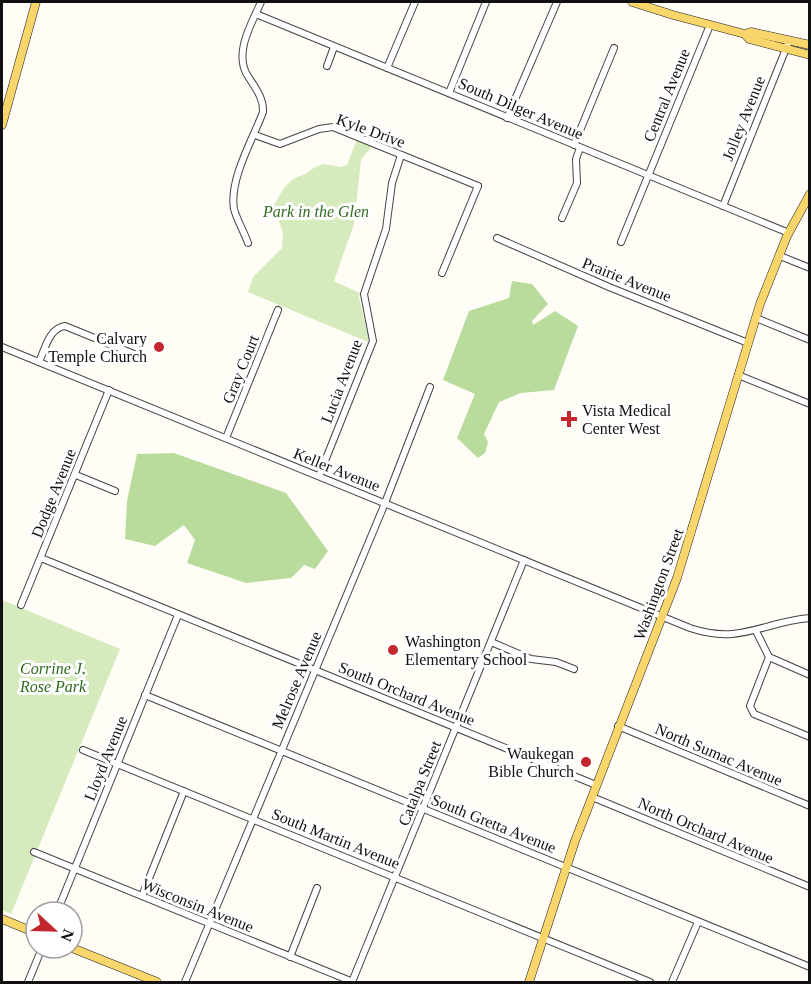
<svg xmlns="http://www.w3.org/2000/svg" width="811" height="984" viewBox="0 0 811 984" font-family="'Times New Roman',serif">
<rect width="100%" height="100%" fill="#fffdf5"/>
<g fill="#d5ebbd">
<polygon points="357,139 373,145 361,160 354,224 334,281 360,293 359,298 369,338 368,342 248,292 253,277 282,248 283,233 274,205 284,188 293,179 307,173 315,167 324,164 340,167 347,165"/>
<polygon points="2,600 120,649 11,914 2,910"/>
</g>
<g fill="#b9dc9c">
<polygon points="512,281 532,284 548,304 532,321 533,325 555,311 578,326 554,390 521,393 499,402 484,434 488,442 485,453 478,458 457,438 475,394 443,380 469,311 509,298"/>
<polygon points="174,453 286,493 328,551 315,569 304,565 291,578 246,583 187,563 195,540 184,525 155,546 125,539 127,501 137,454"/>
</g>
<g fill="none" stroke-linecap="round" stroke-linejoin="round">
<g stroke="#444" stroke-width="8">
<g id="minor">
<polyline points="256,14 789,233"/>
<polyline points="327,66 334,47"/>
<polyline points="387,68 415,2"/>
<polyline points="449,93 486,2"/>
<polyline points="507,118 557,2"/>
<polyline points="255,135 280,144 319,129 333,127 478,186"/>
<polyline points="574,145 614,48"/>
<polyline points="723,206 789,41"/>
<polyline points="562,218 577,183 576,159 580,148"/>
<polyline points="497,238 609,287 748,343"/>
<polyline points="621,242 710,25"/>
<path d="M248,243C244,232 237,220 234,209C229,179 253,139 263,112C264,97 253,85 246,73C235,50 252,23 261,2"/>
<polyline points="780,256 810,268"/>
<polyline points="442,273 478,186"/>
<polyline points="756,318 810,340"/>
<path d="M2,347L690,628C741,645 762,622 810,618"/>
<path d="M39,362C45,349 49,328 65,326L134,354"/>
<polyline points="738,375 810,404"/>
<polyline points="226,438 278,310"/>
<polyline points="76,475 115,491"/>
<polyline points="319,476 373,341 364,294 386,229 392,183 401,155"/>
<polyline points="41,558 596,785"/>
<polyline points="21,605 109,390"/>
<polyline points="756,631 769,657"/>
<polyline points="491,642 531,659 556,662 574,669"/>
<polyline points="810,675 769,657 750,706 754,714 810,737"/>
<polyline points="145,695 810,967"/>
<polyline points="618,726 810,806"/>
<polyline points="83,750 650,982"/>
<polyline points="592,797 810,887"/>
<polyline points="34,852 353,982"/>
<polyline points="142,896 184,791"/>
<polyline points="57,912 178,615"/>
<polyline points="290,957 317,888"/>
<polyline points="28,982 42,948"/>
<polyline points="185,982 383,508 430,387"/>
<polyline points="352,982 524,560"/>
<polyline points="672,982 698,922"/>
</g>
</g>
<g stroke="#222" stroke-width="9">
<g id="major">
<polyline points="632,2 673,15 745,34 751,32 810,45"/>
<polyline points="745,34 749,39 810,55"/>
<polyline points="2,125 36,2"/>
<polyline points="2,919 36,933"/>
<polyline points="72,948 157,982"/>
<polyline points="529,982 575,841 677,578 760,304 787,236 810,194"/>
</g>
</g>
<use href="#minor" stroke="#fff" stroke-width="6"/>
<use href="#major" stroke="#f9d66b" stroke-width="8"/>
</g>
<g fill="#c4262e" stroke="#fff" stroke-width="2">
<circle cx="159" cy="347" r="6"/>
<path d="M566 410h6v6h6v6h-6v6h-6v-6h-6v-6h6z"/>
<circle cx="393" cy="650" r="6"/>
<circle cx="586" cy="762" r="6"/>
</g>
<g text-anchor="middle" stroke-width="6" stroke-linejoin="round" paint-order="stroke">
<g font-size="16" fill="#111" stroke="#fff">
<text transform="translate(666 95) rotate(-68)" y="6">Central Avenue</text>
<text transform="translate(521 108) rotate(23)" y="6">South Dilger Avenue</text>
<text transform="translate(743 118) rotate(-68)" y="6">Jolley Avenue</text>
<text transform="translate(371 130) rotate(20)" y="6">Kyle Drive</text>
<text transform="translate(627 279) rotate(22)" y="6">Prairie Avenue</text>
<text transform="translate(240 369) rotate(-68)" y="6">Gray Court</text>
<text transform="translate(341 381) rotate(-69)" y="6">Lucia Avenue</text>
<text transform="translate(337 469) rotate(22)" y="6">Keller Avenue</text>
<text transform="translate(53 493) rotate(-68)" y="6">Dodge Avenue</text>
<text transform="translate(658 584) rotate(-70)" y="6">Washington Street</text>
<text transform="translate(296 680) rotate(-67)" y="6">Melrose Avenue</text>
<text transform="translate(407 693) rotate(22)" y="6">South Orchard Avenue</text>
<text transform="translate(719 754) rotate(23)" y="6">North Sumac Avenue</text>
<text transform="translate(105 758) rotate(-68)" y="6">Lloyd Avenue</text>
<text transform="translate(419 783) rotate(-68)" y="6">Catalpa Street</text>
<text transform="translate(494 823) rotate(22)" y="6">South Gretta Avenue</text>
<text transform="translate(706 830) rotate(23)" y="6">North Orchard Avenue</text>
<text transform="translate(336 838) rotate(22)" y="6">South Martin Avenue</text>
<text transform="translate(198 905) rotate(22)" y="6">Wisconsin Avenue</text>
</g>
<g font-size="16" font-style="italic" fill="#2f6b1f" stroke="#fff">
<text x="316" y="217">Park in the Glen</text>
<text x="53" y="674">Corrine J.<tspan x="53" dy="18">Rose Park</tspan></text>
</g>
<g font-size="16" fill="#111" stroke="#fff" text-anchor="end">
<text x="147" y="344">Calvary<tspan x="147" dy="18">Temple Church</tspan></text>
<text x="582" y="416" text-anchor="start">Vista Medical<tspan x="582" dy="18">Center West</tspan></text>
<text x="405" y="647" text-anchor="start">Washington<tspan x="405" dy="18">Elementary School</tspan></text>
<text x="574" y="759">Waukegan<tspan x="574" dy="18">Bible Church</tspan></text>
</g>
</g>
<rect width="811" height="984" fill="none" stroke="#111111" stroke-width="6"/>
<g transform="translate(54 930) rotate(112)"><circle r="28" fill="#ffffff" stroke="#a0a0a0" stroke-width="1.5"/>
<path d="M0-4.5L10 22L0 15L-10 22Z" fill="#c4262e"/>
<text y="-9" font-size="16" font-weight="bold" text-anchor="middle" fill="#111111">N</text>
</g>
</svg>
